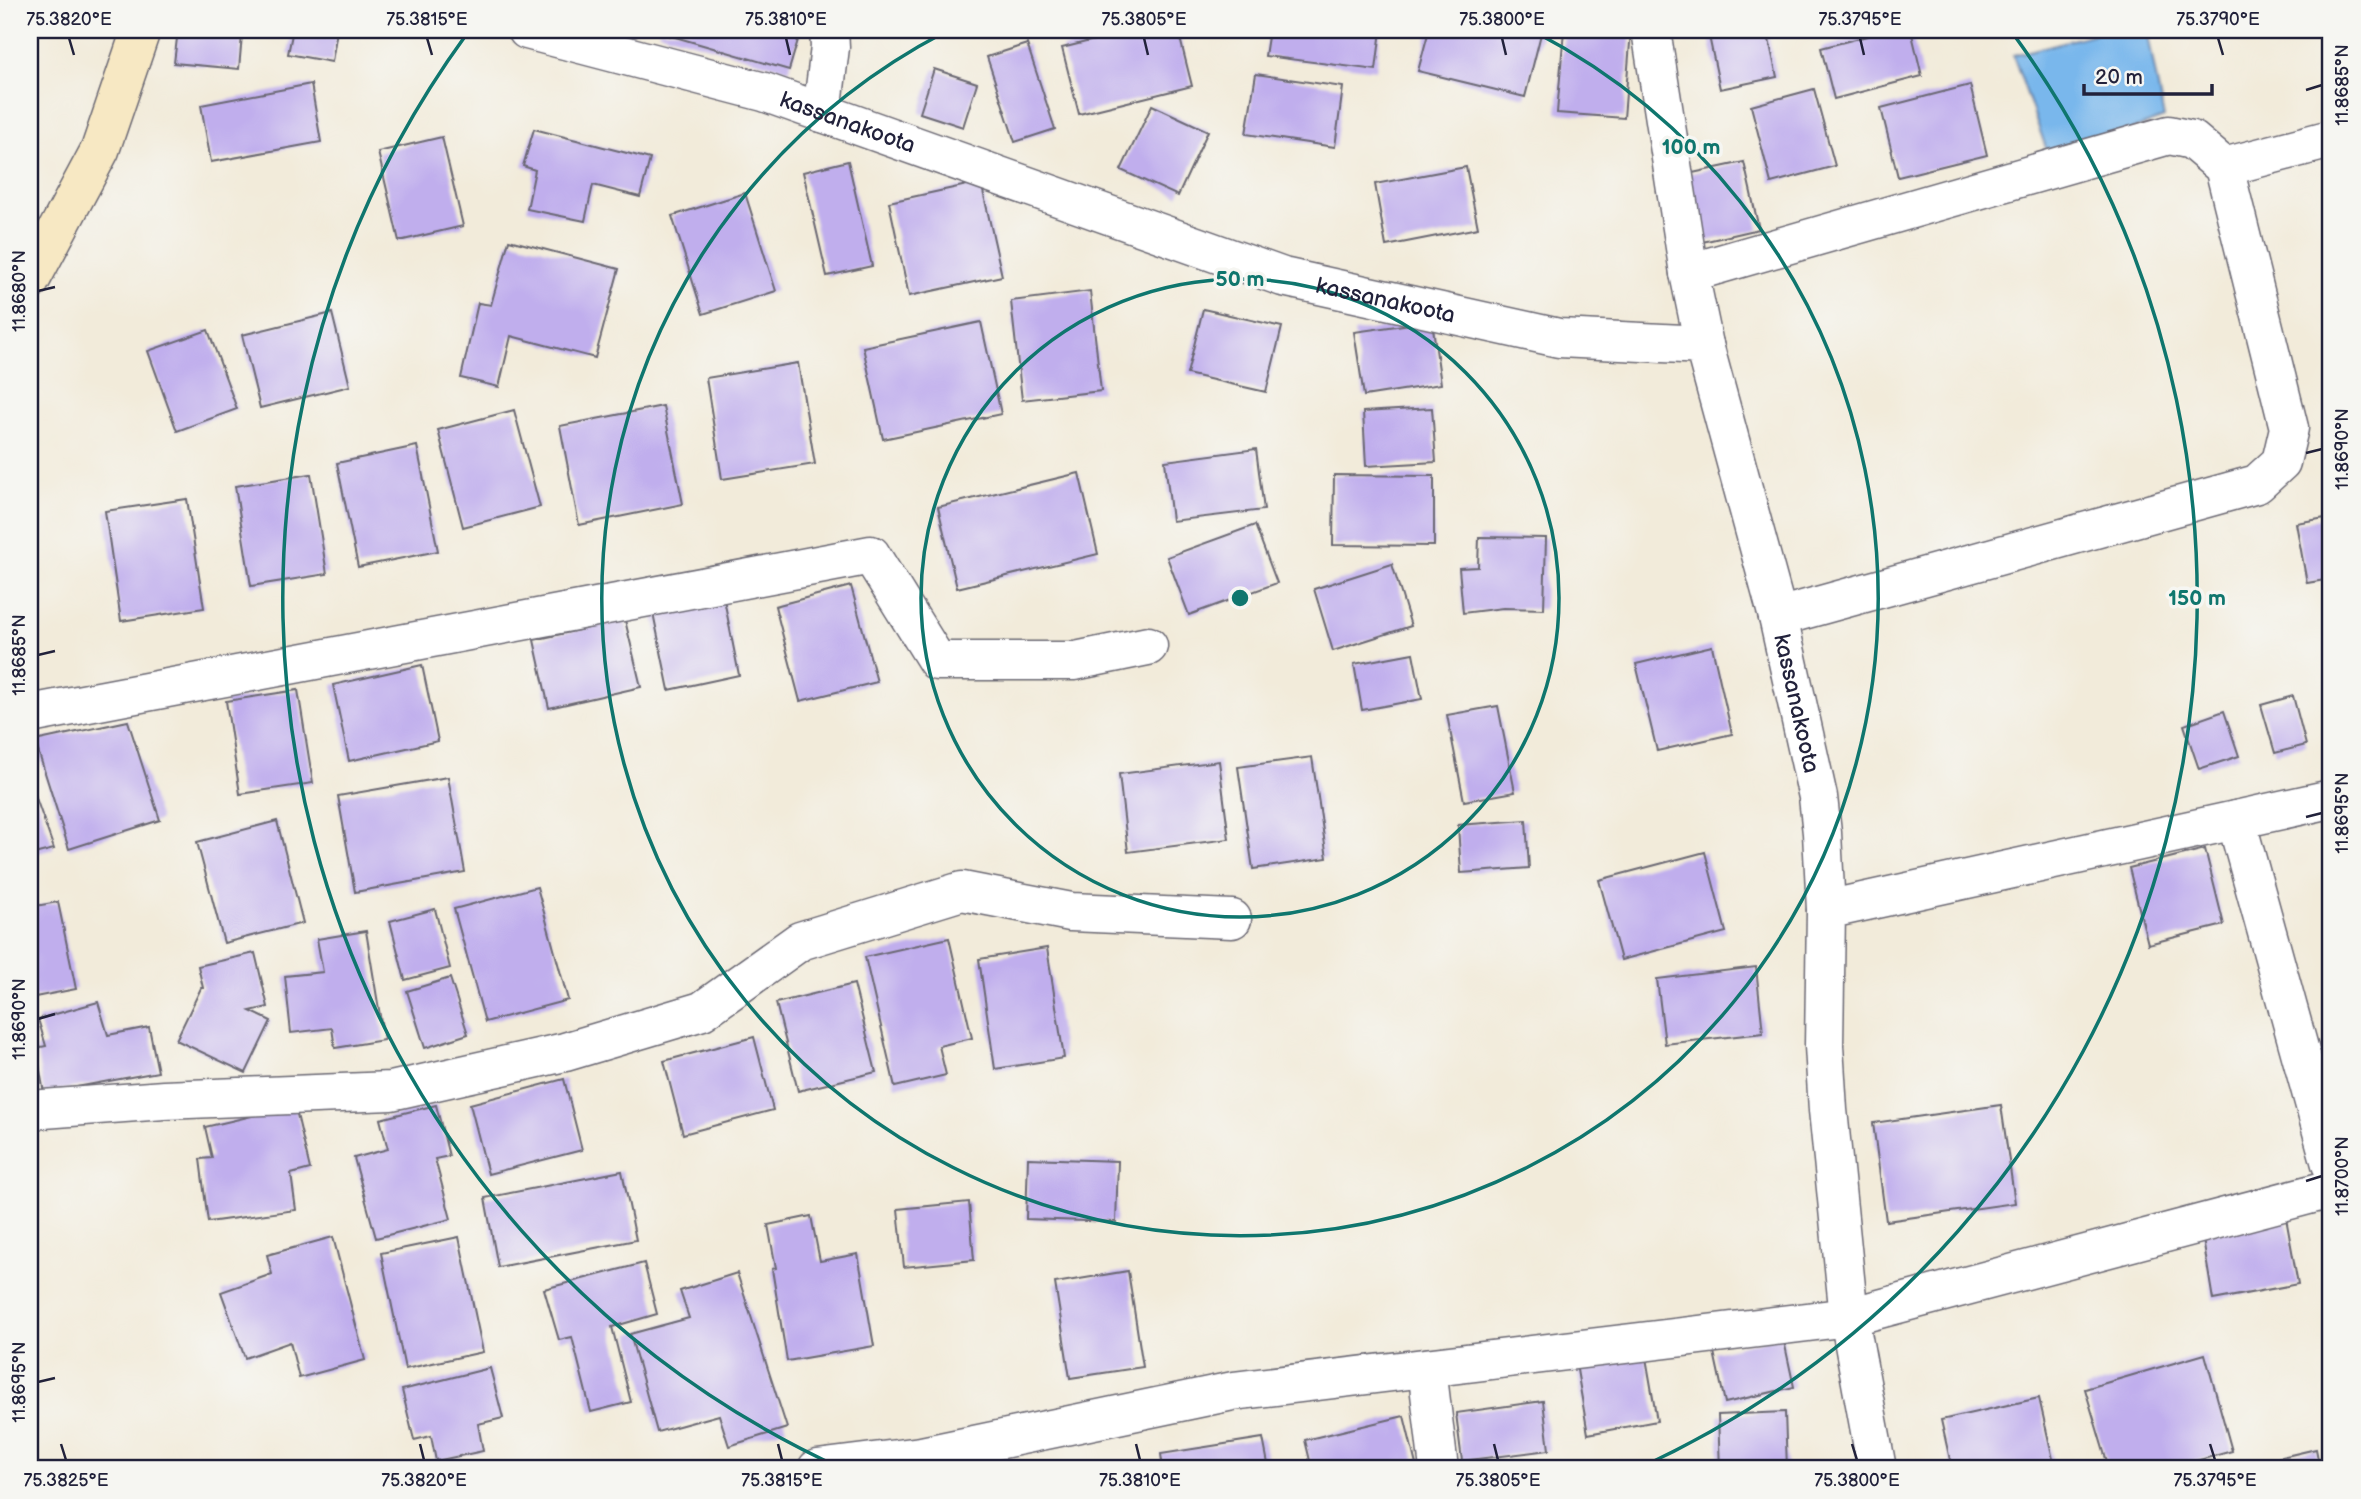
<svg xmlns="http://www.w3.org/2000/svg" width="2361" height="1499" viewBox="0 0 2361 1499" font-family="'Balsamiq Sans',sans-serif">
<rect width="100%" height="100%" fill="#f6f6f2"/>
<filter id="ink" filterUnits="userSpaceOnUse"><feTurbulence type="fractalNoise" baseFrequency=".0143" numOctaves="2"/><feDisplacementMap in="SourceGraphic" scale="14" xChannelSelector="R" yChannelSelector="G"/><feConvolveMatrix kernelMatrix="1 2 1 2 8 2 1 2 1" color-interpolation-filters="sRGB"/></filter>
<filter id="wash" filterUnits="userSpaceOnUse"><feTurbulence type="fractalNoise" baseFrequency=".00686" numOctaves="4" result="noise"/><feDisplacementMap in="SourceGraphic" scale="28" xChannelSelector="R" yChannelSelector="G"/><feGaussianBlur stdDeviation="1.57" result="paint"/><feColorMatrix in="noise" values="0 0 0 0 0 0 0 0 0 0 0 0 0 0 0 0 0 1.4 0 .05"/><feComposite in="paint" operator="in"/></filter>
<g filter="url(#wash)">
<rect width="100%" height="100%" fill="#f2ebda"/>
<polygon fill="#79b7ec" stroke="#4e6c94" stroke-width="2" points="2110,30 2147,30 2164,118 2050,159 2013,55"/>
<g id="blocks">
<g fill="#c0aeed">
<polygon points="178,30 337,30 332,62 288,54 292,34 242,35 239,69 174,63"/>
<polygon points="659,30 801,30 789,70 658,32"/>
<polygon points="1134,30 1178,30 1192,86 1079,114 1062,48"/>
<polygon points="1269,30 1381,30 1376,70 1265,56"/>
<polygon points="1429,30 1542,30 1525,97 1418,71"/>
<polygon points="1564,30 1631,30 1624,118 1557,113"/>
<polygon points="1712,30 1767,30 1777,77 1720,89 1708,31"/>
<polygon points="1890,30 1911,30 1922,76 1834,99 1821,48"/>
<polygon points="1027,44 1055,129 1015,142 987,57"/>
<polygon points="934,69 977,83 963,127 920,113"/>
<polygon points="1256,74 1343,87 1335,147 1246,134"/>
<polygon points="311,84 321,142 211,162 201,105"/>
<polygon points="1970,85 1987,155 1898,177 1881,108"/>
<polygon points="1814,89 1835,166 1771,183 1751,106"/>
<polygon points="1152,105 1208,131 1178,196 1121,170"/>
<polygon points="534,129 650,159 640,197 593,185 585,221 527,209 535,170 523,166"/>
<polygon points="442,137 463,226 399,241 378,152"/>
<polygon points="848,161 872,266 827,276 803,172"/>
<polygon points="1744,162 1759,229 1698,243 1683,175"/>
<polygon points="1466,167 1478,228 1386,246 1375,184"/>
<polygon points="981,182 1002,276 909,296 889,202"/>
<polygon points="745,193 776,291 703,314 672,216"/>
<polygon points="509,240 619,269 595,358 511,336 499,387 461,378 478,303 491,305"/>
<polygon points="1090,291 1101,391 1022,400 1011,301"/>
<polygon points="1203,309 1282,327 1266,392 1187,374"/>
<polygon points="332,313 350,386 260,408 242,335"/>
<polygon points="1432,321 1441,384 1364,396 1354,332"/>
<polygon points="981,322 1001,414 883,439 863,347"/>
<polygon points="208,330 237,409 177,431 148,351"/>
<polygon points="798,363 815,464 722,479 706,378"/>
<polygon points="663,406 683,504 579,525 560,426"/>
<polygon points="1432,408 1436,462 1366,466 1363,412"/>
<polygon points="514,410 540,507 463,527 438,430"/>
<polygon points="417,446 438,551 358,567 337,463"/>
<polygon points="1256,449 1264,510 1172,521 1165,461"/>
<polygon points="1079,473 1098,554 957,588 938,507"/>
<polygon points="311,474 327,574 251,586 235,486"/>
<polygon points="1334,475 1434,476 1434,546 1333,545"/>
<polygon points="187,499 204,608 121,621 105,511"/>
<polygon points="2331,517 2331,579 2307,583 2296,523"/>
<polygon points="1255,525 1277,583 1189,615 1167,557"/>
<polygon points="1479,537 1546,538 1544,609 1503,608 1463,613 1459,568 1478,567"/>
<polygon points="1392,564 1411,626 1333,651 1314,589"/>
<polygon points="851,586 877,682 800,701 775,606"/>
<polygon points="722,589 739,675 669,690 651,603"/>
<polygon points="625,620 641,687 549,708 534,640"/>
<polygon points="1712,646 1732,734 1657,751 1636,664"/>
<polygon points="1413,653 1422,699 1362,710 1354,664"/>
<polygon points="422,665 438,741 349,761 333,685"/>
<polygon points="298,690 313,783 240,794 226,701"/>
<polygon points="2293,696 2306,745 2275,753 2261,705"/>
<polygon points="1498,706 1515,792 1464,801 1447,715"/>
<polygon points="2224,711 2239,756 2199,769 2184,725"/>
<polygon points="128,721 160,820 69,849 35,741"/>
<polygon points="1312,757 1327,858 1253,869 1238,767"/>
<polygon points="1219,761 1229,839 1128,852 1119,774"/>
<polygon points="448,777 465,872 355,892 338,796"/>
<polygon points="30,781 54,849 30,855"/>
<polygon points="1526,820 1529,868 1461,873 1458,825"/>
<polygon points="277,821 303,923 224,943 197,842"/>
<polygon points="2205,849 2224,925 2148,944 2129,868"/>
<polygon points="1705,852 1726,932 1621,960 1599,880"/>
<polygon points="537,887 568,1000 485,1022 454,909"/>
<polygon points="58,902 76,989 30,998 30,907"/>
<polygon points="435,909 450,968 405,980 390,921"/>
<polygon points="366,931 384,1040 335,1048 332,1028 291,1033 285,976 323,972 317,939"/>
<polygon points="949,938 972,1038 939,1046 946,1075 895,1087 865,957"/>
<polygon points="1047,948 1064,1058 995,1069 979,959"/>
<polygon points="255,953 268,1007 250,1011 271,1021 246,1073 176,1040 201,988 203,988 198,966"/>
<polygon points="1756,967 1763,1033 1665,1044 1657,979"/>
<polygon points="450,978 468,1034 425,1048 407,991"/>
<polygon points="854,984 876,1072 798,1091 776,1003"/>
<polygon points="98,1002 108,1035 149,1027 158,1072 44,1093 36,1048 46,1046 38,1019"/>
<polygon points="754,1037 773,1110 683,1134 664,1061"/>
<polygon points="564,1079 582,1150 488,1174 470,1104"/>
<polygon points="436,1105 449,1156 435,1159 451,1219 376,1238 354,1158 388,1149 380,1119"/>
<polygon points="2001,1105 2015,1203 1886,1221 1873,1123"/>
<polygon points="295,1106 310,1169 291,1174 296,1210 208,1222 200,1159 212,1158 205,1127"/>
<polygon points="1028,1158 1118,1161 1116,1222 1026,1219"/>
<polygon points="622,1171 636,1240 498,1267 485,1198"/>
<polygon points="969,1202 974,1260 904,1267 898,1209"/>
<polygon points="811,1216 820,1261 858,1254 874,1346 787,1361 772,1269 776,1268 768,1225"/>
<polygon points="2286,1218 2298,1284 2213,1300 2202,1233"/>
<polygon points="333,1237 365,1360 299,1378 290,1342 245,1358 221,1292 272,1274 267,1255"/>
<polygon points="459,1237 483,1352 405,1369 381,1253"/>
<polygon points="644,1263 657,1314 612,1327 631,1402 591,1412 572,1337 559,1340 544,1289"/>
<polygon points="1128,1271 1143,1367 1070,1378 1055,1283"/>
<polygon points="737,1273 787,1428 729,1446 719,1415 657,1432 630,1334 689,1318 680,1291"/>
<polygon points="1783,1336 1794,1387 1725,1403 1714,1352"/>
<polygon points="1645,1352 1657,1421 1588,1434 1576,1364"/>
<polygon points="2205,1354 2232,1451 2167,1469 2109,1469 2085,1389"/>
<polygon points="490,1368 503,1418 478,1424 483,1451 436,1461 431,1436 414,1440 402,1390"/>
<polygon points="2039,1398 2055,1468 1952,1469 1941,1420"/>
<polygon points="1543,1401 1549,1450 1462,1461 1456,1413"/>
<polygon points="1785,1412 1787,1469 1720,1469 1718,1415"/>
<polygon points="1404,1416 1417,1469 1312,1469 1305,1440"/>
<polygon points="1263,1438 1269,1469 1163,1469 1161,1454"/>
<polygon points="2316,1449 2320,1469 2271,1469 2269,1460"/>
</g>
</g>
</g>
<g filter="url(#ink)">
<use href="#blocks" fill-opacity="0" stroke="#6b6873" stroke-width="2"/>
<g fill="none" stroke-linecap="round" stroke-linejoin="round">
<g stroke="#6b6873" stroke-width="41">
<g id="street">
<path id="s1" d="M527,30L764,92L1283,277L1559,338L1704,345L1778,617L1818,797L1822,833L1826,910"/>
<polyline points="1651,30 1689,273 1704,345"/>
<polyline points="822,113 830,47 829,30"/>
<polyline points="2224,167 2331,139"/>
<polyline points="1689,273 2169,135 2192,140 2224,167 2289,428 2281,462 2257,484 1778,617"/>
<polyline points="30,714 871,555 937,661 1075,661 1148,646"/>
<polyline points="2236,820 2331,1164"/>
<polyline points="30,1110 164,1100 391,1091 565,1052 702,1011 800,941 962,891 1071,912 1232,919"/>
<polyline points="1427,1368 1439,1469"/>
<polyline points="817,1469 921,1456 1233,1391 1849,1317 2331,1189"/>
<polyline points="1877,1469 1849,1317 1828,1110 1824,1046 1826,910 2331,799"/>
</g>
</g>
<g stroke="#6b6873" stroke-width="41">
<polyline id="secondary" points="30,281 100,150 141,30"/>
</g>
<use href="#street" stroke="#fff" stroke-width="38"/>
<use href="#secondary" stroke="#f7e8c3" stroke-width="38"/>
</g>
</g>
<path fill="none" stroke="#22223b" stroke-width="2.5" d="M69,38L74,55M427,38L432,55M786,38L790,55M1144,38L1148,55M1502,38L1506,55M1860,38L1864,55M2218,38L2223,55M2306,90L2322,85M38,291L55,287M2306,453L2322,449M38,655L55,651M2306,817L2322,813M38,1019L55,1014M2306,1181L2322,1176M38,1382L55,1378M61,1444L66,1460M420,1444L424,1460M778,1444L782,1460M1136,1444L1140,1460M1494,1444L1498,1460M1852,1444L1857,1460M2210,1444L2215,1460"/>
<g fill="none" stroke="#0f766e" stroke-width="3.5">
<circle cx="1240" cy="598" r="319"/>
<path d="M1535 32A638 638 0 1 1 945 32"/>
<path d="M843 1469A957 957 0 0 1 466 35M2014 35A957 957 0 0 1 1637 1469"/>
</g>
<g text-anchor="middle" stroke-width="7" stroke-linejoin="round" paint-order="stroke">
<g font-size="23" fill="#22223b" stroke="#f6f6f2">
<text dy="8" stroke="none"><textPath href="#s1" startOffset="334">kassanakoota</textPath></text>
<text dy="8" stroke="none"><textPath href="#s1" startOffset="901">kassanakoota</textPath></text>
<text dy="8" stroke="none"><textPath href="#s1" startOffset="1594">kassanakoota</textPath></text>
</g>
</g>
<circle cx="1240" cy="598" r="10" fill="#0f766e" stroke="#f6f6f2" stroke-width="3.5"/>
<g font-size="21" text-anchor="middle" font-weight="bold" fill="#0f766e" stroke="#f6f6f2" stroke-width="7" stroke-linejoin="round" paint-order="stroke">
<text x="1691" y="154">100 m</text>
<text x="1240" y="286">50 m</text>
<text x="2197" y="605">150 m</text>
</g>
<rect width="2361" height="1499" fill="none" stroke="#f6f6f2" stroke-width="77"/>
<path d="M2084 84v10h128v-10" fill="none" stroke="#22223b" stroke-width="3.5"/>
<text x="2095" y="84" font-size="21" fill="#22223b" stroke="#f6f6f2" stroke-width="5" paint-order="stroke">20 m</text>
<rect x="38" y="38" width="2284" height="1422" fill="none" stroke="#22223b" stroke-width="2.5"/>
<g font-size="18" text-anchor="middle" fill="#22223b">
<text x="69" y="25">75.3820°E</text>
<text x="427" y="25">75.3815°E</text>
<text x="786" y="25">75.3810°E</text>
<text x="1144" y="25">75.3805°E</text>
<text x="1502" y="25">75.3800°E</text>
<text x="1860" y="25">75.3795°E</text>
<text x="2218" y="25">75.3790°E</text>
<text transform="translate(2342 85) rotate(-90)" y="6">11.8685°N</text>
<text transform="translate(19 291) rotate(-90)" y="6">11.8680°N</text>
<text transform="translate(2342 449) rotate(-90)" y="6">11.8690°N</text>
<text transform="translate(19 655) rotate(-90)" y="6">11.8685°N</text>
<text transform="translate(2342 813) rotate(-90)" y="6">11.8695°N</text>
<text transform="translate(19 1019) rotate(-90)" y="6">11.8690°N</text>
<text transform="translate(2342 1176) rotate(-90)" y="6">11.8700°N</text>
<text transform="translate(19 1382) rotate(-90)" y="6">11.8695°N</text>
<text x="66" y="1486">75.3825°E</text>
<text x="424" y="1486">75.3820°E</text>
<text x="782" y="1486">75.3815°E</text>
<text x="1140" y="1486">75.3810°E</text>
<text x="1498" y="1486">75.3805°E</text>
<text x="1857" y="1486">75.3800°E</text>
<text x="2215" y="1486">75.3795°E</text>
</g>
</svg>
